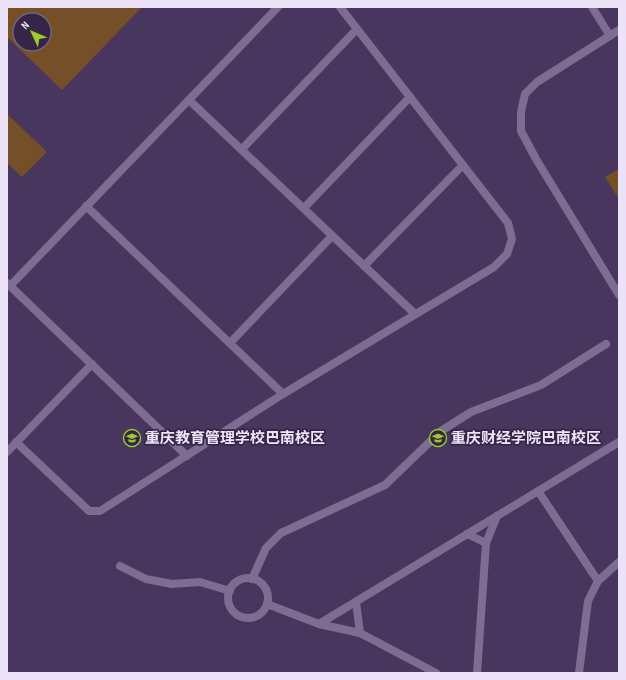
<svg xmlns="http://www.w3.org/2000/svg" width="626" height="680" viewBox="0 0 626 680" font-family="'Sofia Sans Condensed','Noto Sans SC',sans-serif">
<rect width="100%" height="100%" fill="#403052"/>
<path fill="#49365f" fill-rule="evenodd" d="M7,7H619V673H7ZM20,20H44V44H20Z"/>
<g fill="#754f28" fill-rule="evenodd">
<path d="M7,7H142L62,90L7,37ZM20,20H44V44H20Z"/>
<polygon points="7,114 47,152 22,177 7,163"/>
<polygon points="619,169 619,199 605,177"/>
</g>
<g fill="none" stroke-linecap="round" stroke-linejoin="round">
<g stroke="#7d6d93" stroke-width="8">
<polyline points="592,7 610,36"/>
<polyline points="619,30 537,82 525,94 521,112 521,131 536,159 619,295"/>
<polyline points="189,100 415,314"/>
<polyline points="242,149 357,29"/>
<polyline points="86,206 283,394"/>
<polyline points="304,208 410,97"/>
<polyline points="364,266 463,165"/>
<polyline points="7,283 187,456"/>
<polyline points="10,286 278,7"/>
<polyline points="230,343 332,236"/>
<polyline points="16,442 89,511 100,511 283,394 494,267 507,254 512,239 508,223 340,7"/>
<polyline points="7,452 92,364"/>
<polyline points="538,491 598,581"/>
<polyline points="467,534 486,543"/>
<polyline points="120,566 146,579 172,584 200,582 230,591"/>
<circle cx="248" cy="598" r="20"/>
<polyline points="252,579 266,548 281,533 385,485 441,431 471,412 541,385 606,344"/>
<polyline points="356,602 360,633"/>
<polyline points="267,604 319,624 360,633 436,673"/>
<polyline points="319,624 619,442"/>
<polyline points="477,673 486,543 497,516"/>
<polyline points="579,673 588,601 598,581 619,562"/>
</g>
</g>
<defs>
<g id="university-ring" transform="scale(0.9)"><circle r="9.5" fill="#352647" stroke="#9fca2d" stroke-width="1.5"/><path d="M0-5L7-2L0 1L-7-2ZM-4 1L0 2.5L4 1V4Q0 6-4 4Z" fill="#9fca2d"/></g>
<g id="school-ring" transform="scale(0.9)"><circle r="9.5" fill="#352647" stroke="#9fca2d" stroke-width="1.5"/><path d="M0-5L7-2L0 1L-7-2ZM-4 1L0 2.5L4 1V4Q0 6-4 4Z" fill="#9fca2d"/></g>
</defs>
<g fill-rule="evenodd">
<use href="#university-ring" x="132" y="438"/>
<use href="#school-ring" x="438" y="438"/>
</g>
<g text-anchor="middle" stroke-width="3.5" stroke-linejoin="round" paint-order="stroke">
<g font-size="15" font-weight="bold" fill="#ece3f8" stroke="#352647" text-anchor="start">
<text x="145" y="443">重庆教育管理学校巴南校区</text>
<text x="451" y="443">重庆财经学院巴南校区</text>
</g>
</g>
<rect width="626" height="680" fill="none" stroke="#ece3f8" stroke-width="16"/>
<g transform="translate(32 32) rotate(314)"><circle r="19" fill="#352647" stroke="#7e728e"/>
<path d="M0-3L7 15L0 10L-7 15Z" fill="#9fca2d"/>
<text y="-6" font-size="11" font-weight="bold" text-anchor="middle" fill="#ece3f8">N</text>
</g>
</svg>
